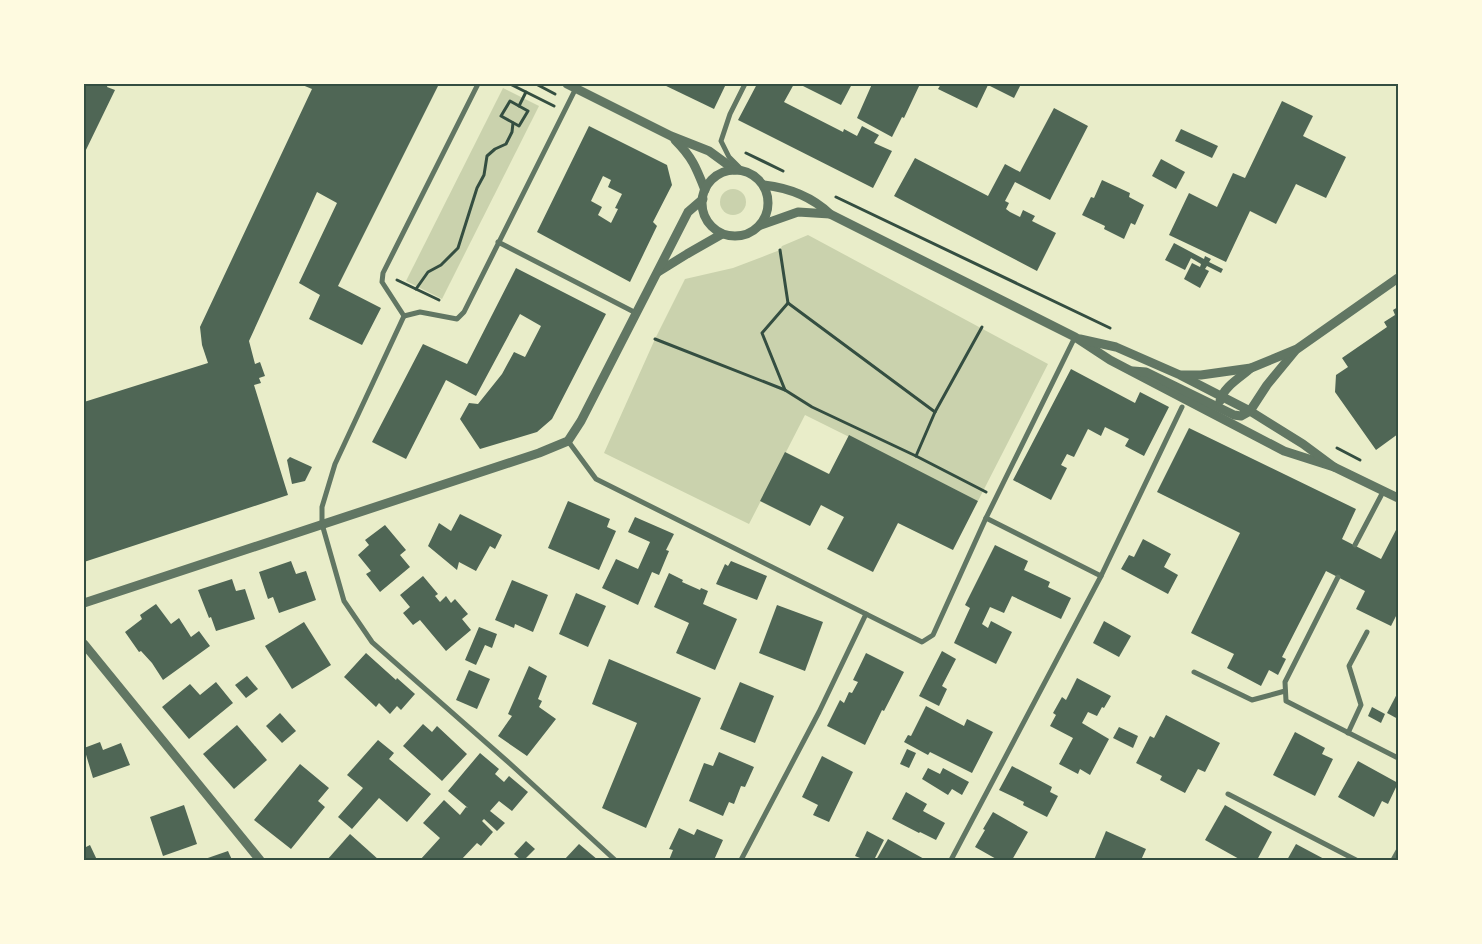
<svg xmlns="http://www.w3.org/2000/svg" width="1482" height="944" viewBox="0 0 1482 944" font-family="Mulish,sans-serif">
<rect width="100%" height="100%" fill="#e9edc9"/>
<g fill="#cad2ad">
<polygon points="503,88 539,106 442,299 406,281"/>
<circle cx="733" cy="202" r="13"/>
<polygon points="808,235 1048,364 978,501 805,415 749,524 604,453 655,339 685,279 733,268 780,250 782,246"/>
</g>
<g fill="#4f6655" fill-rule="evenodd">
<polygon points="84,84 108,84 107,87 115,90 84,154"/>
<polygon points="300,84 439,84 338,286 381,308 362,345 309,319 320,295 299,283 337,203 317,192 249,341 255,364 260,362 265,376 259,378 261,383 254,385 288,495 84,562 84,402 208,363 202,345 200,327 312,89"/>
<polygon points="662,84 726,84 714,109"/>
<polygon points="757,84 794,84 784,102 843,132 844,129 857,136 862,126 879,135 874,143 892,151 873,188 738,120"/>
<polygon points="799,84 852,84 841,105"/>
<polygon points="872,84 920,84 904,118 902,117 892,137 857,118"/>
<polygon points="941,84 1021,84 1014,98 988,85 977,108 938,89"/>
<polygon points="1282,101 1313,116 1303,136 1346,157 1326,198 1296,184 1276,224 1250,211 1226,262 1169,235 1189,193 1217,207 1233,173 1245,178"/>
<polygon points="1054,108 1088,126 1050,200 1015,182 1005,201 1009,203 1006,209 1010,212 1020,217 1023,210 1035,216 1032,221 1056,233 1037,271 894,196 915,158 988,196 1005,164 1020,172"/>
<path d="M589,126L667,165L672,185L653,222L657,226L630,282L537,232ZM603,176L611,180L608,187L622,194L615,208L618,209L611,223L598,215L602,207L591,201Z"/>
<polygon points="1181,129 1218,146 1212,158 1175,141"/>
<polygon points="1161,159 1185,172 1176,189 1152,176"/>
<polygon points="1102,180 1130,193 1129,197 1144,205 1135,225 1131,223 1124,239 1104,229 1105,226 1082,215 1091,197 1094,198"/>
<polygon points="1174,243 1204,259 1205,256 1211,259 1209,262 1223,269 1221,273 1207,266 1205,269 1209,271 1200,288 1184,279 1192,263 1200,267 1201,264 1191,258 1185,270 1165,260"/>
<polygon points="516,268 606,314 552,419 537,432 480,449 460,419 469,403 478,404 502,374 514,352 525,357 541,326 520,314 476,396 446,380 406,459 372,442 423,344 467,364"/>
<polygon points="1398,307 1398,434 1376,450 1335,392 1336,375 1348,367 1342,358 1387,327 1384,322 1395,315 1393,310"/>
<polygon points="1071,369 1135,403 1140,392 1169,407 1144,456 1125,446 1129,439 1105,427 1101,436 1088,429 1074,457 1067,454 1061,465 1067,468 1051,500 1013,480"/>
<polygon points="1189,428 1356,509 1342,539 1381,559 1397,528 1398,529 1398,612 1391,626 1356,609 1365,591 1326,571 1282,657 1286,659 1278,675 1269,670 1261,686 1227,668 1234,654 1191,633 1240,533 1157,492"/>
<polygon points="849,435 978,501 953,550 898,523 873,572 827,549 844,517 821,505 810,526 760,501 785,452 829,474"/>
<polygon points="290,457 312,467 305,481 292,484 287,460"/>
<polygon points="568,501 610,519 607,527 616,531 599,570 548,548"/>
<polygon points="460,514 502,535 495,549 490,546 476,571 459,562 457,570 428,546 439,523 451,531"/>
<polygon points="635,517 674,534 666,550 669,551 659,575 652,572 638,605 602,588 616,559 638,569 650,542 628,532"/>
<polygon points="385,525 406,550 400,555 410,567 380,592 366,574 371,571 358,555 369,545 365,540"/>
<polygon points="1143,539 1171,554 1164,567 1178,575 1168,594 1121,569 1129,555 1134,557"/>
<polygon points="995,545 1028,561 1024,570 1050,582 1048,587 1071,598 1061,619 1012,596 1004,613 990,607 982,624 988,628 991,621 1012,632 996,664 954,643 970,608 965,605"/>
<polygon points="291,561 296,574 306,571 316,600 279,613 273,597 268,599 259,572"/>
<polygon points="731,561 767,576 757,600 716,584 725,564 728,566"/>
<polygon points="669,573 683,580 682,582 700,590 701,588 708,591 703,604 737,619 715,670 676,653 689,623 654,607"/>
<polygon points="423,576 438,594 435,596 440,602 446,596 451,603 455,599 468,614 462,619 471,630 446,651 420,620 413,625 403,613 410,607 400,595"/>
<polygon points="232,579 236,591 245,589 255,619 216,631 211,617 209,618 198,590"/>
<polygon points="512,580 548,595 533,632 515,624 514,628 495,620"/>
<polygon points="576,593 606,606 588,647 559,634"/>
<polygon points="156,604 171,624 179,618 191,637 199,631 210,646 163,680 152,663 141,651 139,652 125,632 142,619 140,615"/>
<polygon points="777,605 823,622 805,671 759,653"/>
<polygon points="1104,621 1131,636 1119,657 1093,643"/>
<polygon points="304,622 331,665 292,689 265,646"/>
<polygon points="479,627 497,634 492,648 485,645 476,665 465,660"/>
<polygon points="942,651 956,659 942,686 947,689 939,706 919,696"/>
<polygon points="366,653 396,680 397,678 415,694 401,710 397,706 390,714 379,703 376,707 344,677"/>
<polygon points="866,653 904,672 884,711 882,710 865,745 827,726 840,700 844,703 849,692 852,693 858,682 853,680"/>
<polygon points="609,659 701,698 646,828 602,808 637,723 592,704"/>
<polygon points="529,666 547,676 538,699 542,701 539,707 556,719 527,756 498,736 512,716 508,714"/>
<polygon points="469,670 490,679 477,709 456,700"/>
<polygon points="247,676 258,689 246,698 235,685"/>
<polygon points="1077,678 1111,696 1104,708 1102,707 1097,716 1088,712 1082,723 1109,739 1090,775 1080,769 1078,774 1059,764 1073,738 1050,726 1056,715 1053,713 1062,697 1066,700"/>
<polygon points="216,682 233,703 189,739 162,707 190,684 200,695"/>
<polygon points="740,682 774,696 755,743 720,729"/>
<polygon points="1398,692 1398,719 1387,713"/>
<polygon points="926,706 964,726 967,719 993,732 972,773 930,752 928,755 904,742 908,735 911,736"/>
<polygon points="1372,707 1385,714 1381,723 1368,716"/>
<polygon points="280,713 296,731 282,743 266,726"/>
<polygon points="1166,715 1220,743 1205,772 1198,769 1185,793 1160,780 1162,776 1136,763 1150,736 1154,738"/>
<polygon points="423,724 432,732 437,726 467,754 442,781 403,746"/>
<polygon points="237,725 267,760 234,789 203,754"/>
<polygon points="1119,727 1138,736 1133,748 1113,738"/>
<polygon points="1295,732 1325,748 1322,754 1333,759 1315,796 1273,775"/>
<polygon points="378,740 394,753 389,759 431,794 407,822 379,798 352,829 338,817 363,788 347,775"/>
<polygon points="100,742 103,750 121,743 130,765 93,778 84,748"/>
<polygon points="907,749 916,753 909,768 900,764"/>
<polygon points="719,752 754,767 745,787 741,786 734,804 729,802 723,816 689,801 704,763 713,766"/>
<polygon points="480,753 499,769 495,774 504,782 509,776 528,792 512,811 499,801 490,811 505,823 497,831 484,819 482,821 493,832 481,846 477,843 461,860 449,860 447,858 445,860 420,860 440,838 423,823 444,800 460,815 466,807 468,808 448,791"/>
<polygon points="822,756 853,772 829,822 813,815 818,805 802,797"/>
<polygon points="1358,761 1398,783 1388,804 1382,801 1374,817 1338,797"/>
<polygon points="300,764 329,788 318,801 325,807 291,849 254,820"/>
<polygon points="1012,766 1052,787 1050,792 1058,796 1047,817 1023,805 1024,802 999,790"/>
<polygon points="928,768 940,774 943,768 969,782 962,795 952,789 948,795 922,779"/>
<polygon points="906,792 927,804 923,811 945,823 936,840 920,832 919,833 892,819"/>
<polygon points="184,805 197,844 163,856 150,817"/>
<polygon points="1225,805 1272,832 1257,860 1241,860 1205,840"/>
<polygon points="993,812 1028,832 1012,860 998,860 975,847 985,830 983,829"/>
<polygon points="679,828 694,835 697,829 723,840 714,860 669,860 673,850 669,849"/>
<polygon points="867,831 884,840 874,860 865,860 855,856"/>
<polygon points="1106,831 1146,849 1141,860 1094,860"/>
<polygon points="350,834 379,860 327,860"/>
<polygon points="888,839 926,860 876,860"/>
<polygon points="526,841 535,849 524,860 521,860 514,854"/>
<polygon points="579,844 598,860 564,860"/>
<polygon points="1296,844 1326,860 1287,860"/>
<polygon points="90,845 97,860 84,860 84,848"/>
<polygon points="228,851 232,860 202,860"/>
</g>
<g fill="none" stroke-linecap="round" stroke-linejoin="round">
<g stroke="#344e41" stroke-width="3">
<polyline points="510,84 554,106"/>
<polyline points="536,84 555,94"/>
<polygon points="510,101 528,111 519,126 501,116"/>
<polyline points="519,106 526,92"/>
<polyline points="746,153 783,171"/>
<polyline points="836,197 1110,328"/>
<polyline points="780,250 788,303 935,412"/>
<polyline points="397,280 439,300"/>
<polyline points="416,289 428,272 441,265 458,248 477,188 484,175 487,156 495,149 506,144 512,132 513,123"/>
<polyline points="655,339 785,390 812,407 916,456 986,492"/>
<polyline points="785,390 762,333 788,303"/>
<polyline points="1337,448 1360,460"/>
<polyline points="916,456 935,412 982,327"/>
</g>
<g stroke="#617663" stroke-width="5">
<polyline points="478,84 383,273 382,282 404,316 420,312 457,319 464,312 576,88"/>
<polyline points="743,171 729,157 721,141 730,114 745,84"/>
<polyline points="498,242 636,313"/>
<polyline points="404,316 335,464 322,507 322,524 344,601 372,642 516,769 615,860"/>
<polyline points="568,441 596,479 922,642 933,635 986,518 1075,337"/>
<polyline points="986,518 1101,576"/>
<polyline points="1355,545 1384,490"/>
<polyline points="1338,577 1285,682 1286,701 1398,758"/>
<polyline points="1194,672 1252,700 1285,691"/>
<polyline points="1348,733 1361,705 1349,666 1367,632"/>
<polyline points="1228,794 1356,860"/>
<polyline points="741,860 819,712 866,614"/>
<polyline points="951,860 1101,576 1182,407"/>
<polyline points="1393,860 1398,851"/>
</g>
<g stroke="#617663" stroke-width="9">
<polyline points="567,84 671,136 709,151 735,170"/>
<path d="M675,140C692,157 696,167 705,190"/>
<circle cx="735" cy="203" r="33"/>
<path d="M764,185C790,188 811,196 830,214L1075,337L1110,360L1284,451L1334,467"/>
<polyline points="761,225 798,212 830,214"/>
<polyline points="658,272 687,254 722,234"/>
<polyline points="1080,339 1116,347 1180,375 1250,411 1303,444 1334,467 1398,498"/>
<polyline points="1133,371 1146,372 1234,415 1241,416 1250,411 1267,385 1295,351"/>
<polyline points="1182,375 1201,375 1251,368 1297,349 1398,278"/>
<path d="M1220,401C1223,387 1241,377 1251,368"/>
<polyline points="84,603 539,453 568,441 581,421 688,212 703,199"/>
<polyline points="84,644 260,860"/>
</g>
</g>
<rect width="1482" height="944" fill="none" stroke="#fefae0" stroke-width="170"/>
<rect x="85" y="85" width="1312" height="774" fill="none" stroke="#344e41" stroke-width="2"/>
</svg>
